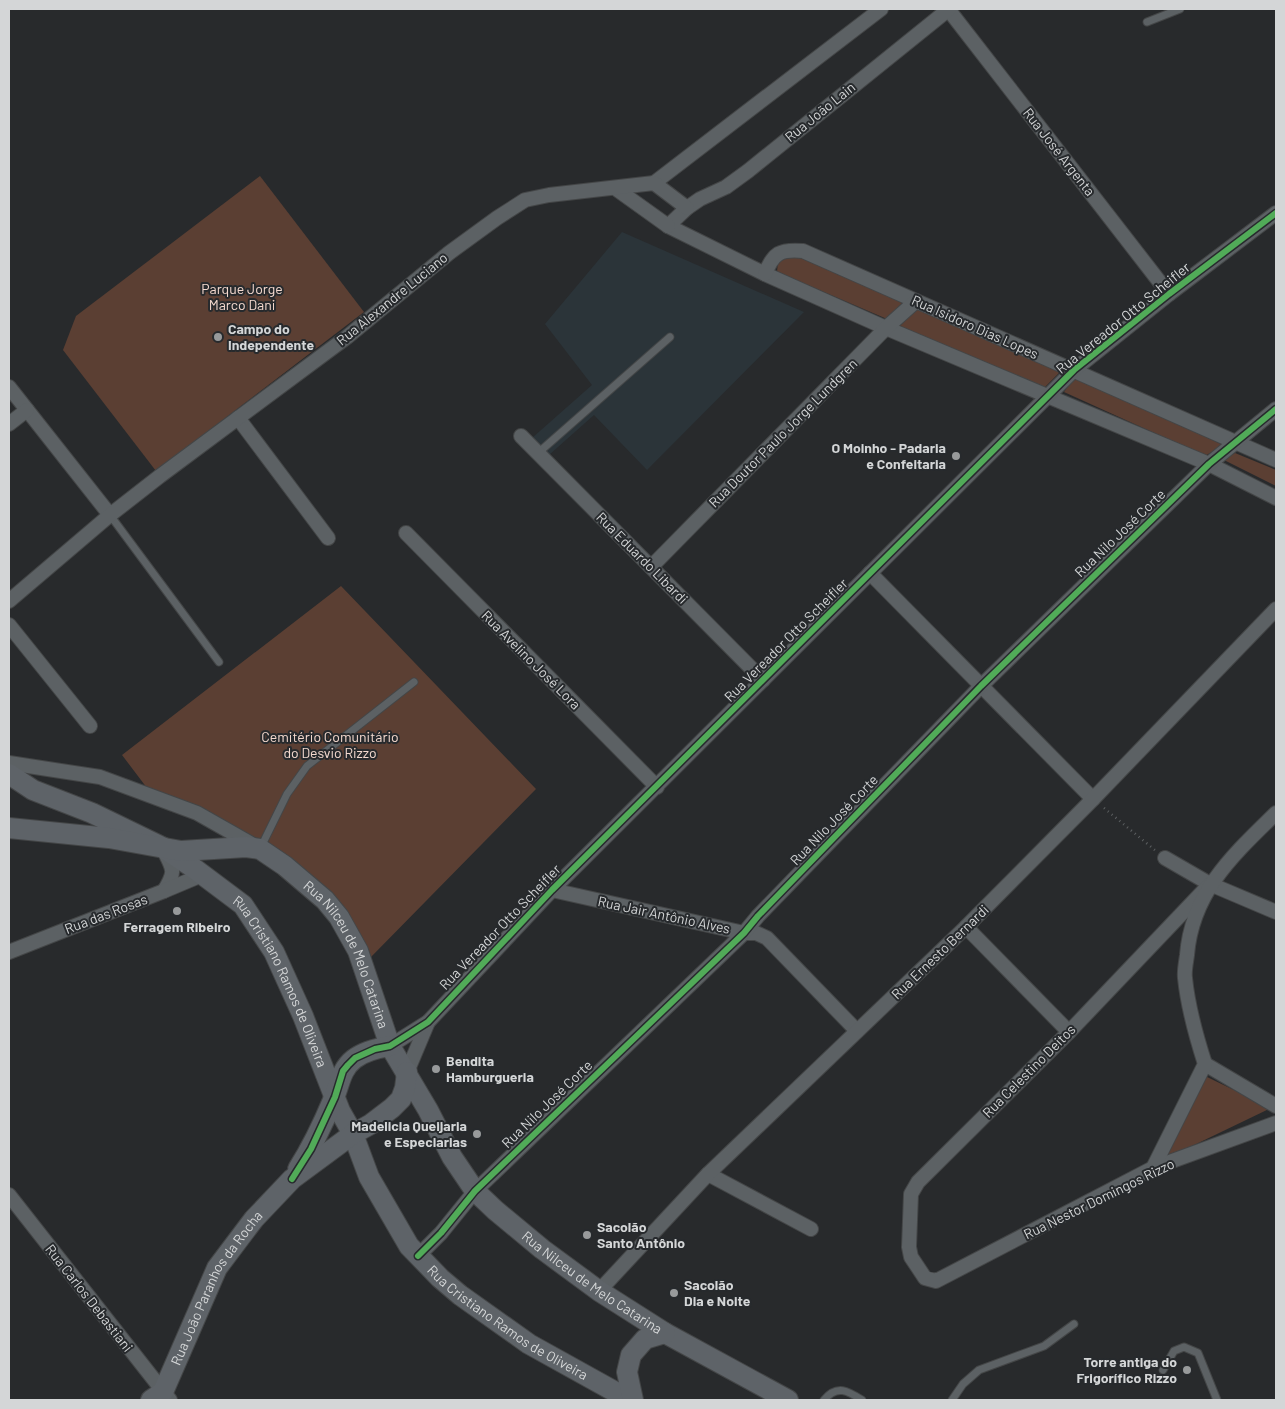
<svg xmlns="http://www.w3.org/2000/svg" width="1285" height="1409" viewBox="0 0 1285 1409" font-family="Barlow,sans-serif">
<rect width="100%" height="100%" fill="#282a2c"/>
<polygon fill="#2b3439" points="622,232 804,312 647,470 594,415 549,455 532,438 592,385 545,324"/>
<g fill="#5b3f33">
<polygon points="260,176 364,312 156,471 63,350 76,316"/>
<polygon points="789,252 905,300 887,319 777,272 778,261"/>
<polygon points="918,305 1064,368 1043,389 899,327"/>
<polygon points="1075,376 1223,445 1205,456 1064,392"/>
<polygon points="1235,453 1276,470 1276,486 1224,460"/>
<polygon points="341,586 536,789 371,957 340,902 296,863 147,788 122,755"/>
<polygon points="1205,1076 1271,1108 1163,1160"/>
</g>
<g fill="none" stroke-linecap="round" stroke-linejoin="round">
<g stroke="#444647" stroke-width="9">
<g id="lane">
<polyline points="1147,22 1180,9"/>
<polyline points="538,453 670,337"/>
<polyline points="110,515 219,662"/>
<polyline points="261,847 287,794 307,766 414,682"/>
<polyline points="1163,1370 1174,1351 1184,1347 1198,1353 1217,1400"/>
<path d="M824,1400C837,1384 848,1391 862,1400"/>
<polyline points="952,1400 963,1384 979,1370 1044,1346 1074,1324"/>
</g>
</g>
<g stroke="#444647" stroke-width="16">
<g id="street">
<polyline points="948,9 1169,294"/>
<polyline points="949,9 748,171 726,187 700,199 687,208 668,226 765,274 886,328 1209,464 1276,498"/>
<polyline points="654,183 881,9"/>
<polyline points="615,188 668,226"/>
<path d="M765,274C773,253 780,249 803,251L1276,460"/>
<polyline points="9,387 110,515"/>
<polyline points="238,418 328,538"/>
<polyline points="9,424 27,410"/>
<polyline points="521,436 763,680"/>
<polyline points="406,533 657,787"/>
<polyline points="651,567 886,328 916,301"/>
<polyline points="870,573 1093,799"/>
<polyline points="9,601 110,515 160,476 347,337 449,253 497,218 525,200 549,195 654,183 687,208"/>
<polyline points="9,625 90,726"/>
<polyline points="9,763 100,777 197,813 255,846"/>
<path d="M163,849C174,870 176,871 164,891"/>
<polyline points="1165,858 1210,884 1276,912"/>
<polyline points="1210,884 1069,1032 918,1182 911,1194 909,1247 911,1257 925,1278 936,1281 1153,1168 1276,1123"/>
<polyline points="552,890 744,933 756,933 767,938 857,1031"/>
<polyline points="966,927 1069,1032"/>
<polyline points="9,952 164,891 202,875"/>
<polyline points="390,1046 428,1022 552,890 1074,370 1169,294 1276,213"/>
<polyline points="1205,1064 1276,1106"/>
<polyline points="407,1072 428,1022"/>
<path d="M1153,1168L1205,1064C1196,1036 1188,1008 1185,978C1184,971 1186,963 1187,955C1192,892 1233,855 1276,813"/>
<polyline points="708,1174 811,1229"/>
<polyline points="9,1195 170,1400"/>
<polyline points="418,1256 441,1233 475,1191 744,933 758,916 981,686 1209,464 1276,409"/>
<polyline points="599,1291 708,1174 966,927 1093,799 1276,609"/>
</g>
</g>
<g stroke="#444647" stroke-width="22">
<g id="secondary">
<path id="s1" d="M9,774L33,790L92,813L162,847L195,869L243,905L274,952L303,1016L340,1111L353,1134L369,1177L409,1246L440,1278L460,1295L529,1344L630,1400"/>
<path id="s2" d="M9,828L109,838L181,851L246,847L260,849L285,866L325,900L339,917L358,951L390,1046L428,1110L452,1157L475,1191L495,1210L542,1249L599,1291L665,1333L788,1400"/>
<path d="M298,1169C312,1147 323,1124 333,1100C340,1085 340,1070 354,1059C363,1052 378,1048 390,1046"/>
<path id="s3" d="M151,1400L163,1392L217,1268L254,1219L292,1179L353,1134L371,1124L392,1108L401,1099L405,1088L407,1072"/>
<polyline points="633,1400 627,1372 631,1355 645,1339 665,1333"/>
</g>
</g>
<polyline stroke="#5d6062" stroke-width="2.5" stroke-dasharray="1 4" stroke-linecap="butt" points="1104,808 1156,851"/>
<use href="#lane" stroke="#5c6164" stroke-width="7"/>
<use href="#street" stroke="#5c6164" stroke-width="14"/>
<use href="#secondary" stroke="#5e6368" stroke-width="20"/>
<g stroke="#272a2d" stroke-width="9">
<g id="cycleway">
<polyline points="292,1179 311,1149 335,1097 343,1071 348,1065 355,1058 375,1049 390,1046 428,1022 552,890 1074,370 1169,294 1276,213"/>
<polyline points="418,1256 441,1233 475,1191 744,933 758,916 981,686 1209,464 1276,409"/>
</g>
</g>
<use href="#cycleway" stroke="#51ab58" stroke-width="6"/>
</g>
<g fill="#989a9b" stroke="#272a2d" stroke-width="2">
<circle cx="218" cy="337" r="5"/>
<circle cx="956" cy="456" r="5"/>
<circle cx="177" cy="911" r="5"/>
<circle cx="436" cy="1069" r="5"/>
<circle cx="477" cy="1134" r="5"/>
<circle cx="587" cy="1235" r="5"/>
<circle cx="674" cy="1293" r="5"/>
<circle cx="1187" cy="1370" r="5"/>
</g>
<g text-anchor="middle" stroke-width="4" stroke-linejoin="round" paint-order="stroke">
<g font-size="14" fill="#d4d6d7" stroke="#272a2d">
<text transform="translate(820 112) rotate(-39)" y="5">Rua João Lain</text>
<text transform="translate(1059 152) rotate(52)" y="5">Rua José Argenta</text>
<text transform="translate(392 299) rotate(-39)" y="5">Rua Alexandre Luciano</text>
<text transform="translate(1123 318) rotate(-39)" y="5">Rua Vereador Otto Scheifler</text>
<text transform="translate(975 327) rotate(24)" y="5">Rua Isidoro Dias Lopes</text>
<text transform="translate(783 433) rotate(-45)" y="5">Rua Doutor Paulo Jorge Lundgren</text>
<text transform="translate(1120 533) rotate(-44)" y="5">Rua Nilo José Corte</text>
<text transform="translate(642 558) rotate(45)" y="5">Rua Eduardo Libardi</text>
<text transform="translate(786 640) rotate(-45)" y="5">Rua Vereador Otto Scheifler</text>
<text transform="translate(531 660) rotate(45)" y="5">Rua Avelino José Lora</text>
<text transform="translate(834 820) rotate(-46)" y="5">Rua Nilo José Corte</text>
<text transform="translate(106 914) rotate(-21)" y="5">Rua das Rosas</text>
<text transform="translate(664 915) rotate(12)" y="5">Rua Jair Antônio Alves</text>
<text transform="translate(500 927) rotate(-46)" y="5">Rua Vereador Otto Scheifler</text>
<text transform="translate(940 952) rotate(-44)" y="5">Rua Ernesto Bernardi</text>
<text dy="5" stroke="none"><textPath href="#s2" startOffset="394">Rua Nilceu de Melo Catarina</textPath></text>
<text dy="5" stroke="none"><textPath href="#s1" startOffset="355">Rua Cristiano Ramos de Oliveira</textPath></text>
<text transform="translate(1029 1071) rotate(-45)" y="5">Rua Celestino Deitos</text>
<text transform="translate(547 1104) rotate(-44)" y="5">Rua Nilo José Corte</text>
<text transform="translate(1099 1199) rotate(-26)" y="5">Rua Nestor Domingos Rizzo</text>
<text dy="5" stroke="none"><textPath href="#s2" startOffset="814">Rua Nilceu de Melo Catarina</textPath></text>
<text dy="5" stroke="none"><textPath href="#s3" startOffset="132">Rua João Paranhos da Rocha</textPath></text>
<text transform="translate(89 1298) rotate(52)" y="5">Rua Carlos Debastiani</text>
<text dy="5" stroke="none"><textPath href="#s1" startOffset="776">Rua Cristiano Ramos de Oliveira</textPath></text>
</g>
<g font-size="14" fill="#f5dacf" stroke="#272a2d">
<text x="242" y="294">Parque Jorge<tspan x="242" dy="16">Marco Dani</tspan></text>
<text x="330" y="742">Cemitério Comunitário<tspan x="330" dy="16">do Desvio Rizzo</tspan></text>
</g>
<g font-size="14" font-weight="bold" fill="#d4d6d7" stroke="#272a2d" text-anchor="start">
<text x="228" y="334">Campo do<tspan x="228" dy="16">Independente</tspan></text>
<text x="946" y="453" text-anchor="end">O Moinho - Padaria<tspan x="946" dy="16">e Confeitaria</tspan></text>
<text x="177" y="932" text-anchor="middle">Ferragem Ribeiro</text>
<text x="446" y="1066">Bendita<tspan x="446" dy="16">Hamburgueria</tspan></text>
<text x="467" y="1131" text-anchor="end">Madelicia Queijaria<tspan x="467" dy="16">e Especiarias</tspan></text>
<text x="597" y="1232">Sacolão<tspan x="597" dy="16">Santo Antônio</tspan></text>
<text x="684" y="1290">Sacolão<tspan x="684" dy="16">Dia e Noite</tspan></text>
<text x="1177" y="1367" text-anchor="end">Torre antiga do<tspan x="1177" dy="16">Frigorífico Rizzo</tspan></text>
</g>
</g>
<rect width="1285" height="1409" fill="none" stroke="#d4d6d7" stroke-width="20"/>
</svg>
